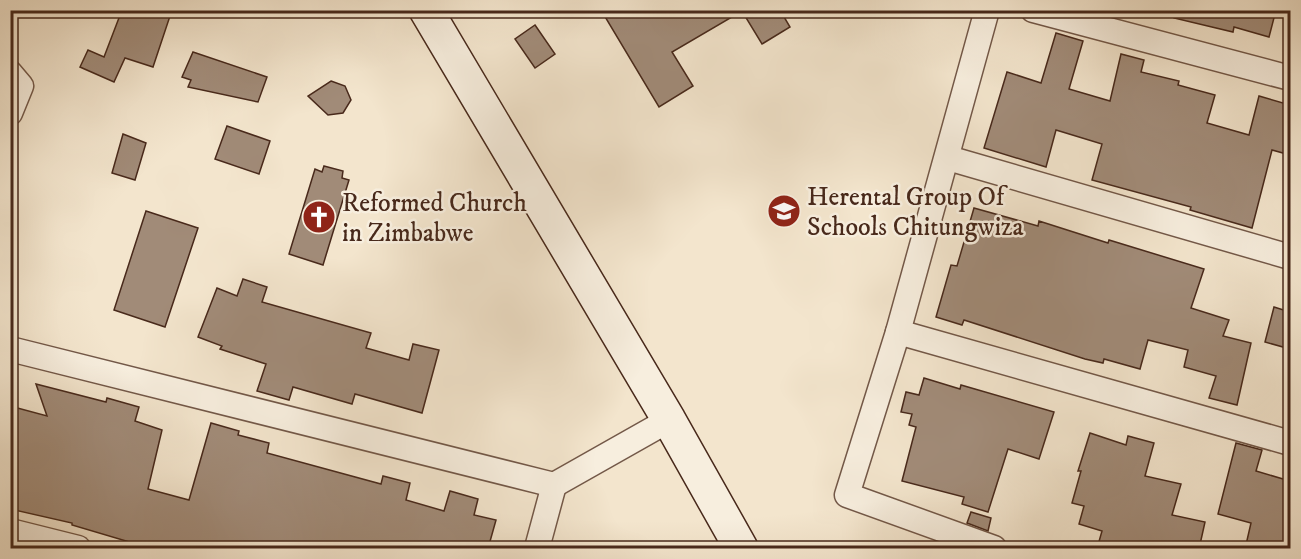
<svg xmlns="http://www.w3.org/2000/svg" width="1301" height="559" viewBox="0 0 1301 559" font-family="'IM FELL DW Pica',serif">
<rect width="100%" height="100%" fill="#f3e5cd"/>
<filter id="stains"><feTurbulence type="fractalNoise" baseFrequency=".00333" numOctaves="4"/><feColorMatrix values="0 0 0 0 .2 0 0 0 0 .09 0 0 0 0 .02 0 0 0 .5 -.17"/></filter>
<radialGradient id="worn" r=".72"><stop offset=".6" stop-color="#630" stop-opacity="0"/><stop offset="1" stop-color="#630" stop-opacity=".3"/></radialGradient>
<g fill="#a18b78" stroke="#48291b" stroke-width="1.5">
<polygon points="122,10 154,10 170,16 153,67 125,58 114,82 80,67 88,50 104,57"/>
<polygon points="601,10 780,10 790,27 762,44 742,11 672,52 693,86 659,107"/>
<polygon points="1175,10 1276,10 1269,37 1234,27 1233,32 1174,18"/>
<polygon points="535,25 555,54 535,68 515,39"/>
<polygon points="1056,33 1083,41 1069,89 1110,101 1121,54 1144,60 1141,72 1179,81 1178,85 1215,95 1207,123 1249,135 1259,96 1290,105 1290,155 1272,150 1252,228 1190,210 1191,207 1092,180 1102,144 1056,130 1046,167 984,148 1007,72 1041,83"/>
<polygon points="193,52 267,77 258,102 188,87 191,80 182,77"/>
<polygon points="331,81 345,86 351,100 343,113 328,115 308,96"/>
<polygon points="227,126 270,141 259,174 215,159"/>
<polygon points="123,134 146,143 135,180 112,173"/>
<polygon points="324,166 343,171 342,178 349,180 323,265 289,254 315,169 322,172"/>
<polygon points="974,208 1038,226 1039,221 1108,243 1109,240 1204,269 1191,308 1229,320 1223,336 1251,343 1237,405 1209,398 1216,376 1184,367 1188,350 1148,340 1140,369 1104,359 1103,363 1085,359 964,320 962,325 936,317 951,265 957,266"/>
<polygon points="146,211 198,228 165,327 114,310"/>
<polygon points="243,279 267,287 262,302 371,333 366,348 409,360 413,344 439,350 422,413 355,394 352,404 293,387 289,400 257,391 266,364 220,349 222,346 198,337 217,288 237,296"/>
<polygon points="1274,307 1290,312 1290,349 1265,342"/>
<polygon points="924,378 960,389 961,385 1054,412 1039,459 1008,449 988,512 962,504 964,497 902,481 916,427 909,425 912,414 901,412 906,392 919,395"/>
<polygon points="36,384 106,402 107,398 139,407 135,421 162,430 148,489 189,500 211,423 239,431 238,435 269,443 267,453 381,484 383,476 410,483 406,500 444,511 450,491 478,499 474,515 496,520 489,545 481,542 479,549 153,549 72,525 72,523 10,509 10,406 47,416"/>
<polygon points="1090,433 1126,445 1128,436 1154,443 1145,476 1181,484 1172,515 1205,522 1199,549 1112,549 1098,545 1102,531 1079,524 1084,506 1072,503 1081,471 1078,471"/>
<polygon points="1236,443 1262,450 1256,471 1290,481 1290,549 1245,549 1251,523 1218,514"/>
<polygon points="971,512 991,518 988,531 967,523"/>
</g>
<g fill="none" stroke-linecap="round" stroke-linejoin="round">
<g stroke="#735848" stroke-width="27">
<g id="street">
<polyline points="987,10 898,332 847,495 994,548"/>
<polyline points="1033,10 1290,78"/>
<polyline points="10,73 21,86 10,113"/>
<polyline points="948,158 1290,257"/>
<polyline points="898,332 1290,443"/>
<polyline points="10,349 554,485 537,548"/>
<polyline points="554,485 669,420"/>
<polyline points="10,531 78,548"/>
</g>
</g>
<g stroke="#48291b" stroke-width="36">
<polyline id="secondary" points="426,10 669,420 741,548"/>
</g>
<use href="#street" stroke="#f7eede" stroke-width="24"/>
<use href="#secondary" stroke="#f7eede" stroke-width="33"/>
</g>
<defs>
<g id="school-disc" transform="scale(1.725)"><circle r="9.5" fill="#8f2418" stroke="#f7eede"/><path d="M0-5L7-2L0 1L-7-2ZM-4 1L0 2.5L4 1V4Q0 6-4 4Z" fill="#fff"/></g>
<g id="church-disc" transform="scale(1.725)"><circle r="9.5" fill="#8f2418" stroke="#f7eede"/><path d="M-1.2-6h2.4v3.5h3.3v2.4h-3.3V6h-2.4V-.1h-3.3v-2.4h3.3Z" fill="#fff"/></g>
</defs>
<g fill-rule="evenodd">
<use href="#school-disc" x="784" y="211"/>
<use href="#church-disc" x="319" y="217"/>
</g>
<g text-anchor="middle" stroke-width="5" stroke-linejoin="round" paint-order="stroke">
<g font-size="26" fill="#48291b" stroke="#f7eede" text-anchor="start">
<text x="807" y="205">Herental Group Of<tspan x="807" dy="30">Schools Chitungwiza</tspan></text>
<text x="342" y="211">Reformed Church<tspan x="342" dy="30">in Zimbabwe</tspan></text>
</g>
</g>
<rect width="1301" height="559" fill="none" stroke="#f3e5cd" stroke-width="36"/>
<rect x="12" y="12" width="1277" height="535" fill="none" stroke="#48291b" stroke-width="3"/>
<rect x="18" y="18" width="1265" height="523" fill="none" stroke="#48291b" stroke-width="1.5"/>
<rect width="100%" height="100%" filter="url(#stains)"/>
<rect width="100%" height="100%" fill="url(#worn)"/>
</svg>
